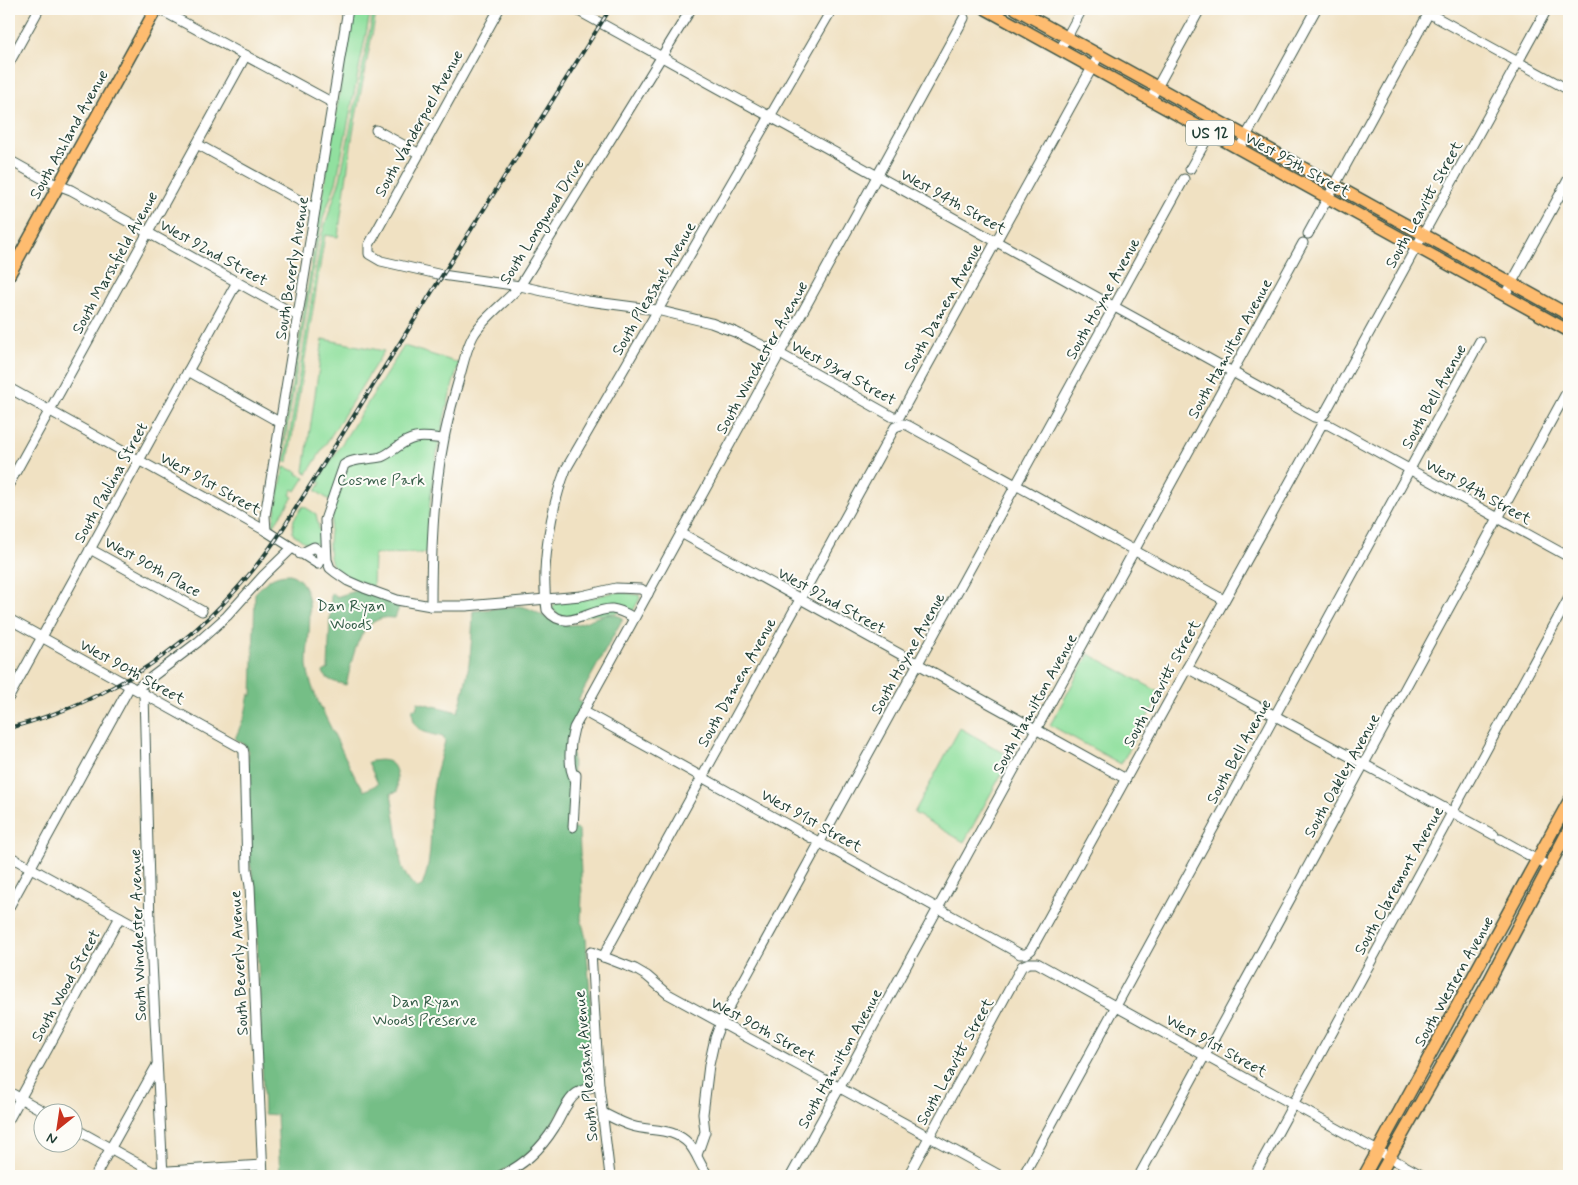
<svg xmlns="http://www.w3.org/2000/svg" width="1578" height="1185" viewBox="0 0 1578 1185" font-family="Mynerve,sans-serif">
<rect width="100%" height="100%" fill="#fdfcf7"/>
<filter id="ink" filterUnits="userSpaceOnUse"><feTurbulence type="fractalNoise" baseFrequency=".02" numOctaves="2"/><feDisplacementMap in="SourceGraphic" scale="10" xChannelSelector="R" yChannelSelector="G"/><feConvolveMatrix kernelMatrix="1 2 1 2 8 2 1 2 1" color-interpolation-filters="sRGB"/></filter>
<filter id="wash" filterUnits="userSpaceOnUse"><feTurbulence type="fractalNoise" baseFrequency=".0096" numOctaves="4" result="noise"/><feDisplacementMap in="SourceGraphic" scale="20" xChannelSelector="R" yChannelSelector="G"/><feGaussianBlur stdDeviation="1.12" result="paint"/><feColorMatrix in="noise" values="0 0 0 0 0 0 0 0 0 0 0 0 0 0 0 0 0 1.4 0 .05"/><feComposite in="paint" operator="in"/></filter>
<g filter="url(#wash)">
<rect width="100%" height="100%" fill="#f0e1c2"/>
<g fill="#91e09f" stroke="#588e6a">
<polygon points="353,9 371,9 336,183 324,215 318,240 282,459 280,458"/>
<polygon points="374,9 377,9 353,132 338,237 325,235 288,462 285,462 322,234 340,180"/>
<polygon points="323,339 384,351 307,474 304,471"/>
<path d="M404,346L459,363C440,426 428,488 427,553L374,554L373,587C361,582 345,577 335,568C323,556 332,519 335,504L316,491L321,483L318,481Z"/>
<polygon points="284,467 298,472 297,474 305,477 296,491 293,489 290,495 293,497 272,528"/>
<polygon points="303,506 316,514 324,552 318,544 311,542 307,544 292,533 294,519"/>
<polygon points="618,592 639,595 640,598 633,611 572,617 559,615 552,609 556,602 584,600 606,594"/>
<polygon points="1089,654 1161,693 1121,764 1050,725"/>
<polygon points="960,728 1011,757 964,842 914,813"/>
<polygon points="1390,1169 1394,1169 1409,1176 1384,1176"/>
</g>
<g fill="#74be86" stroke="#4a7e5d">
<path d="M290,574C321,585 306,639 307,665C309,685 320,705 328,722C338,742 347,761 357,781L360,783L364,791L378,784L368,762C396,755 398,769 397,792L391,793L400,851C399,865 406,879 417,888L422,886C435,854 428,822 433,790C435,774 441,757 445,741L443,737C424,732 411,732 413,708L416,709L418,702L458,712C469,676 472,648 473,611L519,606C537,608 550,625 570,625C588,625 605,607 623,618L578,700L583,703L572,725L573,784L570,828L579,830L582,896L581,918L586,939L596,1078L594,1081L574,1090L543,1137L531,1151L514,1164L494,1176H280L277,1115L264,1114L255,887L250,863L248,750L246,746L235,739L245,715L249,694L252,696L255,593C267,581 272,574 290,574Z"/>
<path d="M358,590L400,605L395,618C391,618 386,617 383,618C356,624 352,663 346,685C337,682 327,682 323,672L328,669L331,593L336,597Z"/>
</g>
</g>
<g filter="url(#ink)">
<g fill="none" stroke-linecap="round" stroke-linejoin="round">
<g stroke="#3e5649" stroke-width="11">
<g id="minor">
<polyline points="159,9 333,103"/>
<polyline points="499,9 369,245 369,254 381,261 442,275 520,286 588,301 657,310 711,323 735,332 780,354 893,417 899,417 1099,55"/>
<polyline points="575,9 1314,417 1320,418 1325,413 1547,9"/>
<polyline points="1421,9 1569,90"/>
<polyline points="1060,50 1082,9"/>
<polyline points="9,63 39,9"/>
<polyline points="1150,100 1200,9"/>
<polyline points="376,130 418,153"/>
<polyline points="197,144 315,209"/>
<polyline points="1239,149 1316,9"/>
<polyline points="9,160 45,180 71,190 298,316"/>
<polyline points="1190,169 1217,121"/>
<polyline points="1308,234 1431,9"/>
<polyline points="1505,295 1569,178"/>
<polyline points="188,371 281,423"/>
<polyline points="9,388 266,531 318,564 321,558 320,551 314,547 300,554"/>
<path d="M443,439C434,438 424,436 415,438C402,440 394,452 381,457C369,460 352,458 344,465L325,520L327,560L330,568L335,572L348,581L364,588L397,600L431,606H466L581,596L616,588L641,589L648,594"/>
<polyline points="9,484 246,55"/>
<polyline points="266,531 265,516 348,9"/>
<polyline points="681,533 1126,779"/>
<polyline points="90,549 202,611"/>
<path d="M431,606C431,526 435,456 459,379C463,365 466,349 473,336C483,318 506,302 520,286L691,9"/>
<path d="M634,618C627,614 621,610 612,609C590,608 566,634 547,610C540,569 551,507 566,469L832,9"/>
<polyline points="9,619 243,749 244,753 247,869 250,886 263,1176"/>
<polyline points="1187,668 1494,835"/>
<polyline points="136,689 198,642 227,616 263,576 292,548"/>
<polyline points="144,693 150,923 163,1176"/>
<polyline points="9,697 237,282"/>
<polyline points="583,711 1020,954 1026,954 1031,950 1322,424 1329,425 1569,557"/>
<path d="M575,779C567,767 570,742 574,728L964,18"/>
<polyline points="573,827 576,775"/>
<polyline points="1500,839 1548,866"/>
<polyline points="9,856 151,934"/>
<polyline points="9,907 130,686"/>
<polyline points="603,957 895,427 904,424 909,426 1224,600"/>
<polyline points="9,1092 45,1112"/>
<path d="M603,1113C613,1118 622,1123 632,1126C652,1132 673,1127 689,1144C698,1154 700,1167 709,1176"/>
<polyline points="9,1119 120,917"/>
<polyline points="72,1127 153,1172 262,1165"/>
<polyline points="697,1155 705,1132 703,1114 709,1065 715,1038 721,1022 1184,179"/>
<polyline points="95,1176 157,1065"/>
<path d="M500,1176C522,1166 541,1149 554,1128C561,1117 566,1101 577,1093C583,1089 592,1087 599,1085"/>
<polyline points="610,1176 599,1085 591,952 635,969 647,976 668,994 1001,1176"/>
<polyline points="791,1176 1303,243"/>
<polyline points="908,1176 1022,966 1029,963 1037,963 1423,1176"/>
<polyline points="1023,1176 1480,341"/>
<polyline points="1139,1176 1569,388"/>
<polyline points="1254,1176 1569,598"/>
</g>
</g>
<g stroke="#3e5649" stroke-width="14">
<g id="major">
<polyline points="986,9 1569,331"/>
<polyline points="1016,9 1569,315"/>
<polyline points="9,275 156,9"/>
<polyline points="1364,1176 1569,801"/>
<polyline points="1379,1176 1487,985 1569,829"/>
</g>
</g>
<use href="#minor" stroke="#fff" stroke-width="9"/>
<use href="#major" stroke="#febc70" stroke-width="11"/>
<g stroke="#1f3d34" stroke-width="4">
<path id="rail" d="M9,728C122,698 210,634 277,538L610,9"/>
</g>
<use href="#rail" stroke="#fdfcf7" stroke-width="2" stroke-dasharray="5.5" stroke-linecap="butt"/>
</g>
</g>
<g text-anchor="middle" stroke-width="4" stroke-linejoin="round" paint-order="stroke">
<rect fill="#fdfcf7" stroke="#62766e" stroke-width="1" x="1186" y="120.5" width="48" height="25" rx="4"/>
<g font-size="15" font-weight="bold" fill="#1f3d34">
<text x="1210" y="138">US 12</text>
</g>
<g font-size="16" fill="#1f3d34" stroke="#fdfcf7">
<text transform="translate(418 123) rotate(-61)" y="6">South Vanderpoel Avenue</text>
<text transform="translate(68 134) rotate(-61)" y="6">South Ashland Avenue</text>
<text transform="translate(1298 164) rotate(29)" y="6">West 95th Street</text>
<text transform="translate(954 201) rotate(29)" y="6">West 94th Street</text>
<text transform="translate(1423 204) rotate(-61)" y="6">South Leavitt Street</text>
<text transform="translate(541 221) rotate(-58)" y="6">South Longwood Drive</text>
<text transform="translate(214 252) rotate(29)" y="6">West 92nd Street</text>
<text transform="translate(114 262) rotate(-61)" y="6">South Marshfield Avenue</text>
<text transform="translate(291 268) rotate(-81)" y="6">South Beverly Avenue</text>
<text transform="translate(653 288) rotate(-60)" y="6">South Pleasant Avenue</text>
<text transform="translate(1102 298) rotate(-61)" y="6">South Hoyne Avenue</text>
<text transform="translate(942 307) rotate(-61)" y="6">South Damen Avenue</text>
<text transform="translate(1229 348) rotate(-61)" y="6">South Hamilton Avenue</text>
<text transform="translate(761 357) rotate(-61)" y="6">South Winchester Avenue</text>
<text transform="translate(844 372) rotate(29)" y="6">West 93rd Street</text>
<text transform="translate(1433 396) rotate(-61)" y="6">South Bell Avenue</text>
<text transform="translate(110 482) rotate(-61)" y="6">South Paulina Street</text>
<text transform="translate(211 483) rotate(29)" y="6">West 91st Street</text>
<text transform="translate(1479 491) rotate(29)" y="6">West 94th Street</text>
<text transform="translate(153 566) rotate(29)" y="6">West 90th Place</text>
<text transform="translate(832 600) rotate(29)" y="6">West 92nd Street</text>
<text transform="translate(907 653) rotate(-61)" y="6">South Hoyne Avenue</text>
<text transform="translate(133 671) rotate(29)" y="6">West 90th Street</text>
<text transform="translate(736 682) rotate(-61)" y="6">South Damen Avenue</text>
<text transform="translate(1161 683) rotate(-61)" y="6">South Leavitt Street</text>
<text transform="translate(1034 703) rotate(-61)" y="6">South Hamilton Avenue</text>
<text transform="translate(1238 751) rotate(-61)" y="6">South Bell Avenue</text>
<text transform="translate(1341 775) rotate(-61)" y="6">South Oakley Avenue</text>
<text transform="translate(812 820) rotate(29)" y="6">West 91st Street</text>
<text transform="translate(1398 880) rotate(-61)" y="6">South Claremont Avenue</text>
<text transform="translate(137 935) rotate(-92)" y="6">South Winchester Avenue</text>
<text transform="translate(238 963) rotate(-93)" y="6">South Beverly Avenue</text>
<text transform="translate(1453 981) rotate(-61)" y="6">South Western Avenue</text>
<text transform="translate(65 985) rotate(-61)" y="6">South Wood Street</text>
<text transform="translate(764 1029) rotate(29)" y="6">West 90th Street</text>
<text transform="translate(1217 1045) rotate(29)" y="6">West 91st Street</text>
<text transform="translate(839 1058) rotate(-61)" y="6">South Hamilton Avenue</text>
<text transform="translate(954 1061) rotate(-61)" y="6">South Leavitt Street</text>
<text transform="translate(585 1066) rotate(-95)" y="6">South Pleasant Avenue</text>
</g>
<g font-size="16" fill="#365e49" stroke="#fdfcf7">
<text x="381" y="485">Cosme Park</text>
<text x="351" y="611">Dan Ryan<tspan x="351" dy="18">Woods</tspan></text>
<text x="425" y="1007">Dan Ryan<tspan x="425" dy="18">Woods Preserve</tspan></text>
</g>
</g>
<rect width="1578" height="1185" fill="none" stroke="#fdfcf7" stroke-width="30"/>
<g transform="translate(58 1128) rotate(210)"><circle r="24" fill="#fdfcf7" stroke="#a4b0a9"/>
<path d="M0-4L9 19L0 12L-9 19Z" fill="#c8321e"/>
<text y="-8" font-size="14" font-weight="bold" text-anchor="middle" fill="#1f3d34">N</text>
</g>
</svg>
